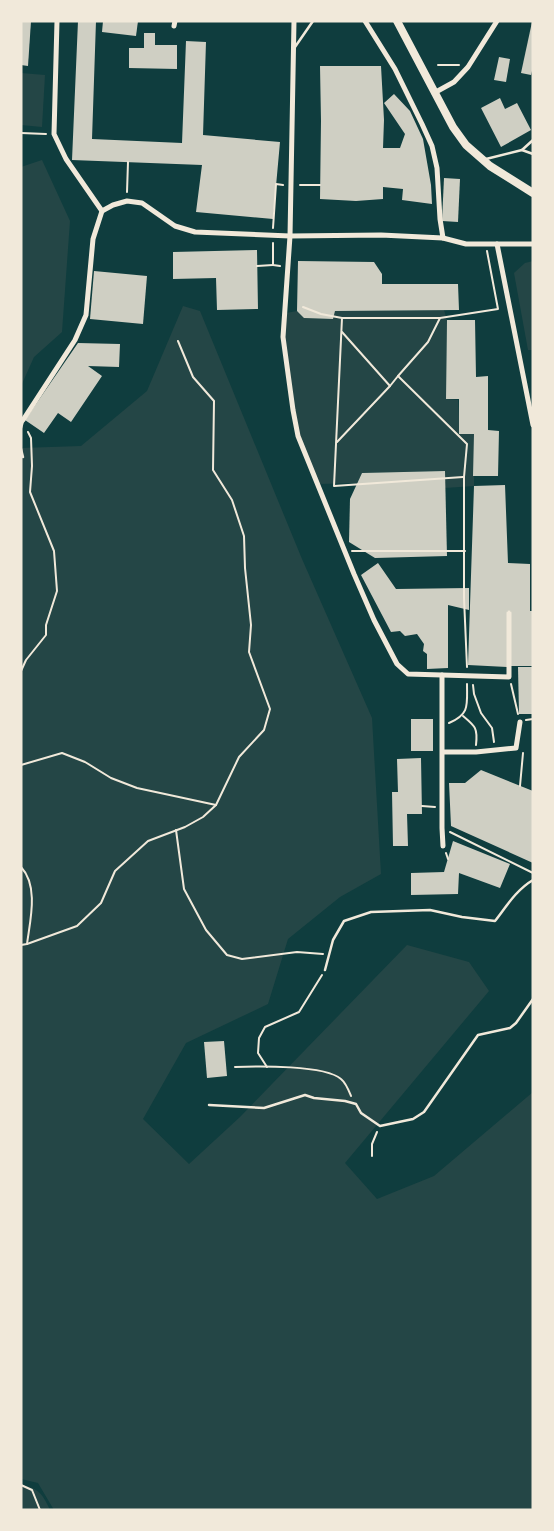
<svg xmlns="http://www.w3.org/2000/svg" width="554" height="1531" viewBox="0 0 554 1531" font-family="Manrope,sans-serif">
<rect width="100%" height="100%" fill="#0f3d3e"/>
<g fill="#244646">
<polygon points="21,73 45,75 42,127 21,125"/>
<polygon points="42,160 70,221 62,332 34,357 21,386 21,167"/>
<polygon points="533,261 533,350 528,350 514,273 525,263"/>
<polygon points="183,306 200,311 302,559 372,718 381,874 340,897 288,939 268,1004 186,1043 143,1119 189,1164 240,1117 407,945 469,962 489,991 345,1163 377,1199 434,1176 533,1092 533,1510 54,1510 38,1483 21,1479 21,448 81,446 147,391"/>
<polygon points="444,310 447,320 446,399 458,400 460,432 474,434 474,486 445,488 445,471 362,473 357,483 318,484 297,432 284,340 286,313 297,311 304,318 333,319 335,311"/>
<path d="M21,1485C39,1488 43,1495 50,1510H21Z"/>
</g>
<g fill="#cfcfc3">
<polygon points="21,21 31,21 28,66 21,65"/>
<polygon points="78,21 96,21 92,139 182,143 186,41 206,42 203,135 280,142 273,219 196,212 202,165 72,160"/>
<polygon points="103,21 138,21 136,36 102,32"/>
<polygon points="532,22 533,67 531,75 521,73"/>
<polygon points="144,33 155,33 155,45 177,45 177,69 129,68 129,48 144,48"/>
<polygon points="499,57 510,59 506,82 494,80"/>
<polygon points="320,66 381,66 384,120 383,148 400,148 405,134 384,103 394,94 410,111 423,139 431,185 432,204 402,200 403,189 383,187 383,199 356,201 320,199 321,121"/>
<polygon points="500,98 505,109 517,103 531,130 501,147 481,108"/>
<polygon points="444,178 460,179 458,222 442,221"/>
<polygon points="257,250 258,309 217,310 216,278 173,279 173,252"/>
<polygon points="298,261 374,262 382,274 382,284 458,284 459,310 335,311 333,319 304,318 297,311"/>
<polygon points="94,271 147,276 143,324 90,319"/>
<polygon points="447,320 475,320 476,377 488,376 488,430 499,431 498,476 473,476 474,434 459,434 459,399 446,399"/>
<polygon points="78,343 120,344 119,367 88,366 102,376 71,422 58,413 44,433 25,420"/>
<polygon points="445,471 447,556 375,558 349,542 350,499 362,473"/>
<polygon points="505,485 508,563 530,564 530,611 533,611 533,666 511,666 511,611 507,611 507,667 468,665 474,486"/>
<polygon points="378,563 396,589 469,588 469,610 448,605 448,668 427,669 427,654 423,651 424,644 417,634 405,636 400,631 391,632 361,575"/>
<polygon points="518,667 533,667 533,714 519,714"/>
<rect x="411" y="719" width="22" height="32"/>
<polygon points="421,758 422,814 407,814 408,846 393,846 392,792 398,792 397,759"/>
<polygon points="481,770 533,791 533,863 451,826 449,783 465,783"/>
<polygon points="453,841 510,864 500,888 459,873 458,894 411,895 411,873 444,872"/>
<polygon points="224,1041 227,1076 207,1078 204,1042"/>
</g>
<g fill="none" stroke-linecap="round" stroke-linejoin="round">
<g stroke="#f1e9da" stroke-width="2">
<polyline points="438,65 459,65"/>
<polyline points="21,133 46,134"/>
<polyline points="300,185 320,185"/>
<polyline points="127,192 128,162"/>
<polyline points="273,228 276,184 283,185"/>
<polyline points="273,243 273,265 280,266"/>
<polyline points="257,266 273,265"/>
<polyline points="303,307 321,314 342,318 440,318"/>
<polyline points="342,318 334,486 463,477"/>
<polyline points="342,332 390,386 398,376 467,444 464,477 464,598 467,667"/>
<polyline points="398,376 428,342 440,318 498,309 487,251"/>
<polyline points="337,442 390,386"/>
<polyline points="352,551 465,551"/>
<polyline points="21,671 26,660 46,635 46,625 57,591 54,551 30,492 32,466 31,438 28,432"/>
<polyline points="511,684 518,714"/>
<polyline points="473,685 474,694 481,713 492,728 494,742"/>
<path d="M463,716C475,726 478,728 476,745"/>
<polyline points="526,720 533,719"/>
<path d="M449,723C470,714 467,705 467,684"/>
<polyline points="21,765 62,753 85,762 111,778 137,788 216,805"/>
<polyline points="520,786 523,753"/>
<polyline points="422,806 435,807"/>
<polyline points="176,830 184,889 206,930 227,955 242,959 297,952 323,954"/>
<polyline points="450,832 533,873"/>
<polyline points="446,853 448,859"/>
<path d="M21,867C39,886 30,921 27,944"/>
<polyline points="21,945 27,944 77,926 101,903 115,871 148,841 185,827 203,817 216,805 239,757 264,730 270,709 249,652 251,625 245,568 244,536 232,500 213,470 214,401 193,377 178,341"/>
<path d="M235,1067C258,1066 325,1065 341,1079C346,1083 349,1091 351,1096"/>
<polyline points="267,1067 258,1053 259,1038 265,1027 299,1012 322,975"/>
<polyline points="372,1156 372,1144 377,1132"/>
<polyline points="21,1485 32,1490 40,1510"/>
</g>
<g stroke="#f1e9da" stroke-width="2.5">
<polyline points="295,47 313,21"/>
<polyline points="533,140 522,150 533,154"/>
<polyline points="486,159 522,150"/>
<polyline points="21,428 23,421"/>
<polyline points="21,449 23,457"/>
<path d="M325,970L333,940L344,921L371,912L430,910L462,917L495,921C506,907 516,890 533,880"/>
<polyline points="209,1105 264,1108 305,1095 314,1098 345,1101 356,1104 361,1113 380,1126 413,1119 424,1112 478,1035 510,1028 516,1023 533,999"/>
</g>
<g stroke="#f1e9da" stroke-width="5">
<polyline points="294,21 290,236 283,337 293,410 298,436 354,574 374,620 397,664 408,674 509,677 509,613"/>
<polyline points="174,26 175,21"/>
<polyline points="434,93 454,82 468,67 497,21"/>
<polyline points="102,211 113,205 127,201 142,203 175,226 195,232 290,236 381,235 443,238 440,219 437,168 432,146 422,124 395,69 365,21"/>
<polyline points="443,238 466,244 533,244"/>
<polyline points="497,244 533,425"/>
<polyline points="23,420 75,340 86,315 93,239 102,211 66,159 54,134 57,21"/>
<polyline points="442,675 442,828 443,846"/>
<polyline points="443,752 476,752 516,748 520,722"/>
</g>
<polyline stroke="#f1e9da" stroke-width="8" points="397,21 453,127 466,145 490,166 533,193"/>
</g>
<rect width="554" height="1531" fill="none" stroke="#f1e9da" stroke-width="45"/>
</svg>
